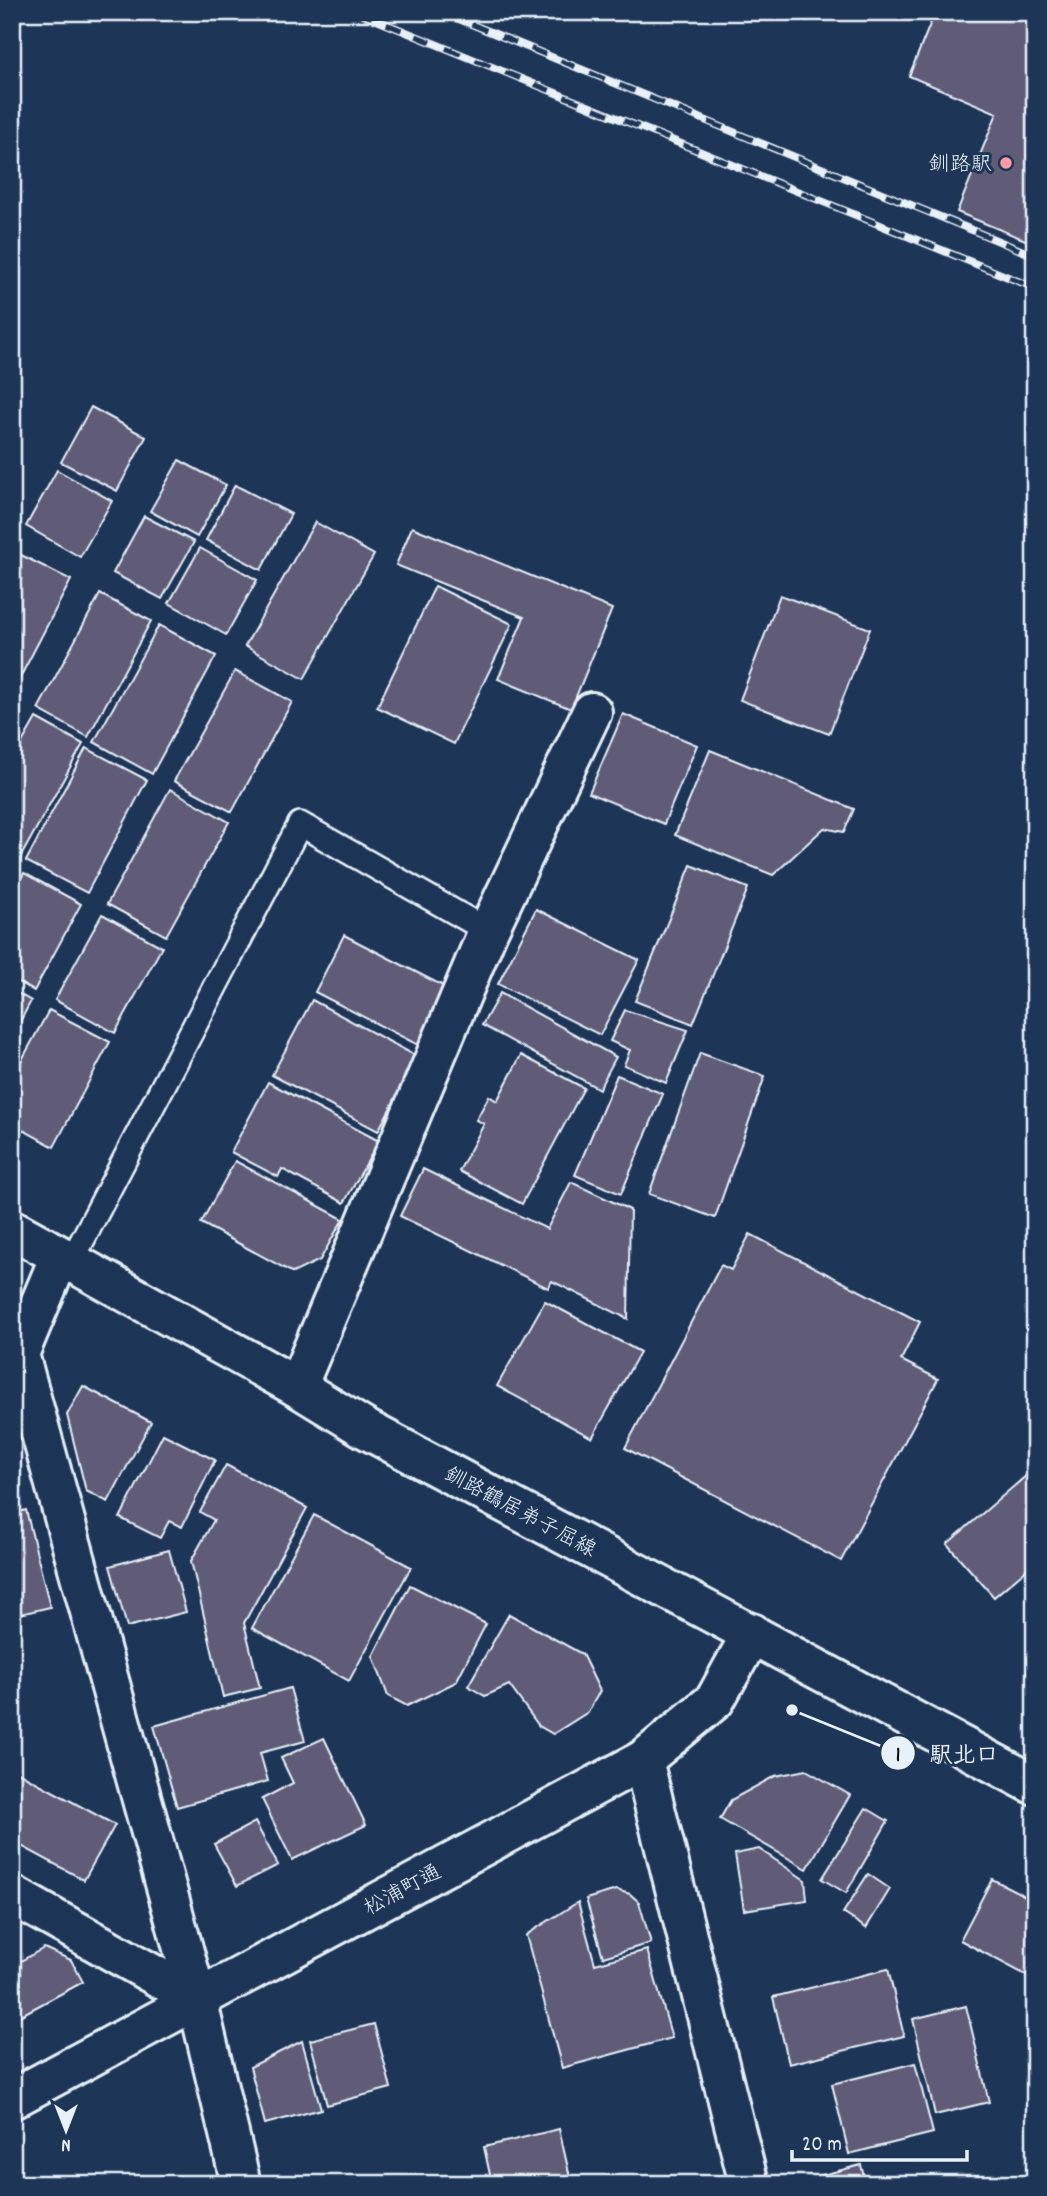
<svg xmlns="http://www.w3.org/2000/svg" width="1047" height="2196" viewBox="0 0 1047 2196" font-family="Dekko,'Klee One',sans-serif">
<rect width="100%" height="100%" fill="#1d3557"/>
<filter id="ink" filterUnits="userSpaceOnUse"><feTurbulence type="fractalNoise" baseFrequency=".0143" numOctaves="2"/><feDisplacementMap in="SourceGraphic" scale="14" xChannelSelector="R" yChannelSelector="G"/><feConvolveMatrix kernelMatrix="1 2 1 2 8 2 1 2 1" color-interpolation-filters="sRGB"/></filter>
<g filter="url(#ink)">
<g fill="#605c78" stroke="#e8f1f8" stroke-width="2">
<polygon points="935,12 995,12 1009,18 1012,12 1035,12 1035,244 957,212 997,113 909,76"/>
<polygon points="91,407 146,437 117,491 61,462"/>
<polygon points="179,460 226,485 197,537 150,511"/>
<polygon points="57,470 112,501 80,557 26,526"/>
<polygon points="235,485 291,514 261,570 206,540"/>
<polygon points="144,516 194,542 162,599 113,573"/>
<polygon points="315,522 374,555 304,679 245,646"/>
<polygon points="412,527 612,609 571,709 498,679 524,617 396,565"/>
<polygon points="200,548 257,580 226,635 169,603"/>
<polygon points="17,553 71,580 13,691 12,562"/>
<polygon points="435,586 512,624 454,744 377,707"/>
<polygon points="100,594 151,621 88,737 38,709"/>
<polygon points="780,595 870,629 829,734 740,700"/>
<polygon points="159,625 216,656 152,774 94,742"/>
<polygon points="235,671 292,702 232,812 174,781"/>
<polygon points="623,714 697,745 664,824 589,793"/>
<polygon points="36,718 83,744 20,858 12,854 12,760"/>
<polygon points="86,748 147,780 87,893 26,861"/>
<polygon points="710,750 854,809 844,832 824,828 773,875 675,835"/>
<polygon points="170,789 229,822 166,936 107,904"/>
<polygon points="691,865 748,888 693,1024 635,1001"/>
<polygon points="24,873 81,904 34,991 12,979 12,894"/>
<polygon points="536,909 639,960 600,1035 498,984"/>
<polygon points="102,914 162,947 115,1033 55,1000"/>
<polygon points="344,935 447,988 418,1045 315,992"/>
<polygon points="12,990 31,1001 12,1037"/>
<polygon points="500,993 616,1057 599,1089 482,1025"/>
<polygon points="312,1000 418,1057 378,1131 272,1075"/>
<polygon points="49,1010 110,1042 54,1147 12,1124 12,1078"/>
<polygon points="625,1010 688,1030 666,1083 624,1065 630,1050 610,1041"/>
<polygon points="700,1053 765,1076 715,1218 649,1194"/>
<polygon points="521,1055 584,1088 522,1204 459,1171 484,1124 476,1120 489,1096 497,1101"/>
<polygon points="617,1075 663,1094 621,1194 575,1175"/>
<polygon points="268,1082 379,1141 344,1203 282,1169 278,1177 231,1152"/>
<polygon points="235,1161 343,1219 320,1260 293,1273 201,1223"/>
<polygon points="423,1169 547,1229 571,1182 630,1210 628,1319 552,1281 548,1288 400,1216"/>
<polygon points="750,1234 920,1322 901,1360 938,1379 841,1561 625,1448 721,1265 731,1270"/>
<polygon points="545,1301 640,1352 592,1438 497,1386"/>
<polygon points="83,1386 151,1422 108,1502 86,1491 67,1415"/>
<polygon points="163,1434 215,1460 182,1527 169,1521 160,1538 120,1518"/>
<polygon points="226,1465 307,1508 244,1623 260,1688 223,1697 191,1561 214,1520 200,1512"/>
<polygon points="1035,1468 1035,1562 994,1597 947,1544"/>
<polygon points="26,1510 50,1607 12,1616 12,1514"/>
<polygon points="314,1515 411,1567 349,1681 252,1628"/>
<polygon points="169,1550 186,1612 127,1627 110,1566"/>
<polygon points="410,1585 486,1624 456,1682 407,1706 388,1696 373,1656"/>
<polygon points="509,1614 582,1654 600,1691 588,1712 553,1734 539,1726 509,1685 485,1696 468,1686"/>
<polygon points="1035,1652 1035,1675 1027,1672"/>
<polygon points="290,1688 305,1741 260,1753 268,1781 177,1807 154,1726"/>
<polygon points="324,1738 366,1825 292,1860 262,1799 293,1783 281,1758"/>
<polygon points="12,1769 115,1825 84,1880 12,1841"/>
<polygon points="806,1770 850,1795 807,1869 720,1819 731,1800 775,1776"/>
<polygon points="866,1808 888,1821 846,1893 822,1879"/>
<polygon points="255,1822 278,1865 237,1886 214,1844"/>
<polygon points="759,1849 805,1880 807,1900 744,1910 735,1854"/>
<polygon points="868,1874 890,1889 866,1928 843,1913"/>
<polygon points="992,1879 1035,1901 1035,1980 960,1940"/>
<polygon points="616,1890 630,1894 639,1902 651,1943 603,1957 586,1899"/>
<polygon points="578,1902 595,1964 647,1950 672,2038 562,2068 526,1935"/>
<polygon points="44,1948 71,1960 83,1982 12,2020 12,1955 17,1963"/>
<polygon points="888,1969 904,2036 789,2064 773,1997"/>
<polygon points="966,2006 989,2102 935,2115 913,2019"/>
<polygon points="374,2024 391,2088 327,2105 310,2040"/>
<polygon points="302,2041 321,2109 265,2124 250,2067"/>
<polygon points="915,2063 933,2133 849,2154 832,2084"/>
<polygon points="559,2129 570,2177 558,2184 492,2184 484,2147"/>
<polygon points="861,2165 866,2184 809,2184 807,2179"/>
</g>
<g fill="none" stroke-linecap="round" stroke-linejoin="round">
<g stroke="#e8f1f8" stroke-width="28">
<polyline id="lane" points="71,1262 300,824 488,931"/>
</g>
<g stroke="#e8f1f8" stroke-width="44">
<g id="street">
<polyline points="60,1256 19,1354 197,1999 241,2184"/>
<polyline points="297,1387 488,931 592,712"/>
<polyline points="643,1760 749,2184"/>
<polyline points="12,1895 197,1999"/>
<polyline points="12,2099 643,1760 715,1700 752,1633"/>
</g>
</g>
<g stroke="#e8f1f8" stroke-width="44">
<polyline id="primary" points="12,1229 297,1387 364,1428 1035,1785"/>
</g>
<use href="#lane" stroke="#1d3557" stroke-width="23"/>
<use href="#street" stroke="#1d3557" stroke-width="38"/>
<use href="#primary" stroke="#1d3557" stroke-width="38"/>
<g stroke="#e8f1f8" stroke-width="8">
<g id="rail">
<polyline points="357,12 1035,288"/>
<polyline points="442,12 1035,256"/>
</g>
</g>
<use href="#rail" stroke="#1d3557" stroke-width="5" stroke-dasharray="16" stroke-linecap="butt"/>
</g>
</g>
<circle fill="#ff9aa2" stroke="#1d3557" stroke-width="2.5" cx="1006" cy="163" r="7"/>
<g text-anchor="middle" stroke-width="6" stroke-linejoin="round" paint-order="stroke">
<g font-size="21" fill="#e8f1f8" stroke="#1d3557" text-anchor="end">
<text x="992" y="170">釧路駅</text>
</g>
<g font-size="21" fill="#e8f1f8" stroke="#1d3557">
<text transform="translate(521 1511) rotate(28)" y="7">釧路鶴居弟子屈線</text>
<text transform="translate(402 1889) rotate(-28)" y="7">松浦町通</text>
</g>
</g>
<path fill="none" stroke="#e8f1f8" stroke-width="2.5" d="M792 1710L898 1753"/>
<g fill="#e8f1f8" stroke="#1d3557" stroke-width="2.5">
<circle cx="792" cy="1710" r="7"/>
<circle cx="898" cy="1753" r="18"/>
</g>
<g font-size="21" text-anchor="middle" font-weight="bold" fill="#111">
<text x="898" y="1761">1</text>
</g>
<g font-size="23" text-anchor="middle" font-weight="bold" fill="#e8f1f8" stroke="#1d3557" stroke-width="6" stroke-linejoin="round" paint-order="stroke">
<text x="964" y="1762">駅北口</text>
</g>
<rect width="1047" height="2196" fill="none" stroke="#1d3557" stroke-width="42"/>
<rect x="21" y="21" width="1005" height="2154" fill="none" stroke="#e8f1f8" stroke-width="2.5" filter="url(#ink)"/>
<g transform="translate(66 2130) rotate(180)" stroke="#1d3557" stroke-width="5" paint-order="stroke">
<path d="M0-5L12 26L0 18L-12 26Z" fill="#e8f1f8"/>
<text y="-10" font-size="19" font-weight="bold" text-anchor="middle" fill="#e8f1f8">N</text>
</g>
<path d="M792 2150v10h175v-10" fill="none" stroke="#e8f1f8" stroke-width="3.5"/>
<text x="802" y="2150" font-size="21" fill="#e8f1f8" stroke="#1d3557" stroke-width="5" paint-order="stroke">20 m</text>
</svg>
